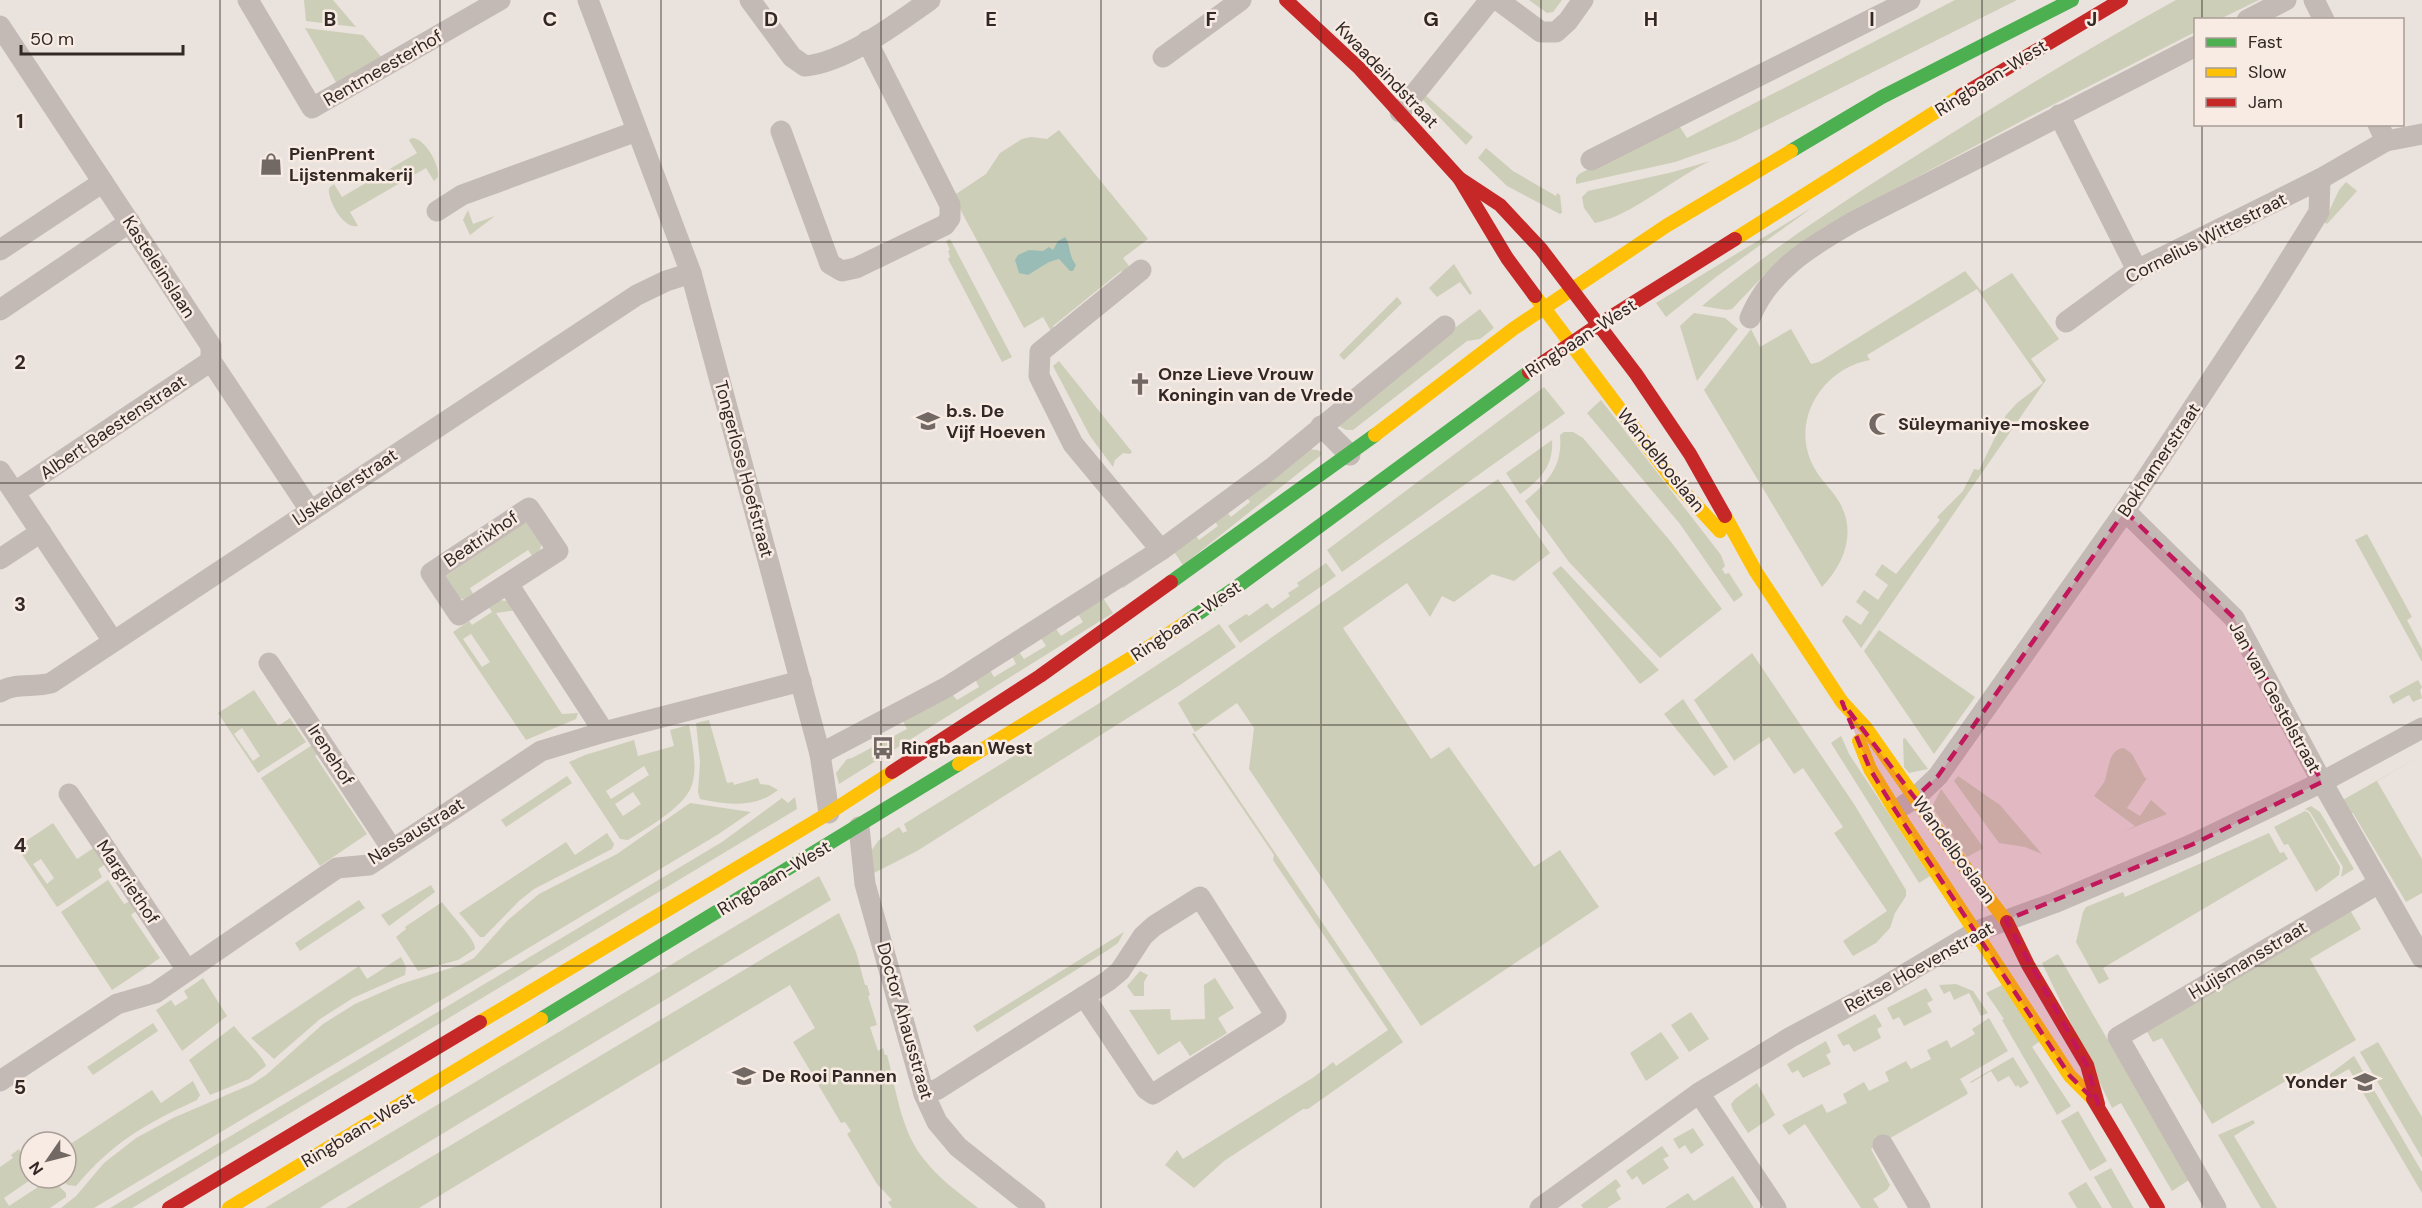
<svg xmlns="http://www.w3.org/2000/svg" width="2422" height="1208" viewBox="0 0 2422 1208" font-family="'DM Sans',sans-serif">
<rect width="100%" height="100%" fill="#eae2dd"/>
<g fill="#cdceb7" fill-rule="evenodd">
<polygon points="304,0 333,0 356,27 306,21"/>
<polygon points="1529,0 1562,0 1553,12 1547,13"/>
<polygon points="1955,0 2017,0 1735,141 1675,162 1576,184 1576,178 1579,174 1678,124 1687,138"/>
<path d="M2176,0H2259L2220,19L2196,20L2195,32L2029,117L1824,227L1769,270L1732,309L1726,310L1702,306C1777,244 1859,191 1941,140C2018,91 2096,44 2176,0Z"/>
<polygon points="305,28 363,35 382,58 337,84"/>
<polygon points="1425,95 1473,137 1466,145 1422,99"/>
<polygon points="1059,130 1148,239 1123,258 1129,266 1124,274 1121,271 1053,326 1055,330 1052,333 1043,317 1024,328 953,196 986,174 1000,153 1022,139 1031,137 1047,139"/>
<path d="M412,138C425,138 440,165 438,177L434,181L426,168L350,212L358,226C344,230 327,200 329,188L334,184L342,197L417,153L409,140Z"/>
<polygon points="1486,148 1513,171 1556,196 1557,193 1560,195 1562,213 1560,214 1507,186 1478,158"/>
<path d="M1710,161C1674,178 1631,216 1595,223L1584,208L1582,197L1588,191L1673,172Z"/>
<polygon points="2346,182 2357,191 2327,224 2324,222 2339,190"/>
<polygon points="1813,207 1716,277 1666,317 1656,303"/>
<polygon points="468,210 473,224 495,216 470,235 463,220"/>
<polygon points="950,239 1012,357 1002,362 948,259 950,257 948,251 950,250 946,241"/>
<polygon points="1454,264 1472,293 1470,295 1460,282 1437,297 1429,288"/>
<path d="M1965,271L1982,292L2012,273L2059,339L2031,359L2046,380L1861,648L1842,621L1846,615L1861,625L1869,612L1856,602L1864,590L1878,600L1888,585L1875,575L1882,564L1896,574L1940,520L1937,517L1963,491L1974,469L1979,470L2006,415L2017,403L2043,383L1977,289L1867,355L1870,360C1825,368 1793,415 1810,459C1816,475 1827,484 1836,497C1858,528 1846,562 1822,587L1704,390L1751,329L1760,347L1791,329L1811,364L1819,362Z"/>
<polygon points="1397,297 1402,303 1344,360 1339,355"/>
<polygon points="1480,309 1494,328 1480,339 1467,341 1353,430 1346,430 1339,426 1400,369"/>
<polygon points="1694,313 1725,318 1738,329 1697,381 1680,326"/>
<polygon points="1059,361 1132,452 1130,454 1123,453 1115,460 1113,467 1090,436 1053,366"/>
<polygon points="1544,387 1565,413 1564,414 1342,572 1327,550"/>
<polygon points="1601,400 1721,555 1725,566 1722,569 1725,574 1729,573 1743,595 1734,602 1680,524 1587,413"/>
<path d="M1564,432H1573L1583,438L1671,542L1722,609L1660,658L1569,562L1525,501C1547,483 1563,467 1560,435Z"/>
<path d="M1552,440C1554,466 1539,481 1520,494L1506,473Z"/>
<polygon points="1308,449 1318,450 1322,453 1320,456 1183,565 1175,553 1123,588 1121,585 1194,533 1199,540 1218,526 1213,518 1225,510 1231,517 1250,502 1245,495"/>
<polygon points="1498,479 1550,553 1514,581 1492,574 1454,602 1442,596 1430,617 1407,583 1343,628 1431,759 1449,747 1534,867 1560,850 1599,907 1421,1026 1249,769 1254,728 1237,703 1195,732 1178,703"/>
<polygon points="526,522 542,542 540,550 533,557 528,550 470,588 474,596 466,600 458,598 445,580 446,576"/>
<polygon points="2367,534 2412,617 2407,620 2422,649 2422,662 2355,540"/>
<polygon points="1326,563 1336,576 1240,643 1228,626 1246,614 1249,616 1267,603 1272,609 1290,596 1288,593 1299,586 1297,583"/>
<polygon points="1561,566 1575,581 1659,670 1640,684 1552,573"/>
<polygon points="1103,598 1113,613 839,784 836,773 847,759 852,758 907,729 903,721 951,693 957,700 979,687 975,679 990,670 994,677 1016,664 1012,656 1019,652 1024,659 1046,646 1041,638 1056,629 1061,636 1083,622 1078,614"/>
<path d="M498,600L507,601L517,610L496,613L562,714L578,713L576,719L526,740L453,632L469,621L472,625L492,612L487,604ZM471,634L490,662L482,667L463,639Z"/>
<polygon points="1219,624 1236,647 1180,685 917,851 874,873 871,851 879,840 899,827 903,833 907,831 904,824 1098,704"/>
<polygon points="1879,630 1975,697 1934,754 1864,651"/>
<polygon points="1752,653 1854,804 1906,890 1906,896 1895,913 1890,928 1876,943 1853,956 1843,941 1887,911 1834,833 1843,827 1803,768 1794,774 1769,737 1735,760 1735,762 1694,700"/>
<polygon points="2418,680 2422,687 2420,690 2422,698 2413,702 2409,695 2393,704 2389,696"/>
<path d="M254,690L278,726L290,718L306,742L258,773L218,713ZM242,728L260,756L253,761L234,734Z"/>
<polygon points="1683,699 1728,767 1714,776 1664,714"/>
<path d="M709,720L727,783L733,782L734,785L758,778L760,784L769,785L778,790C756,808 726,805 700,799L698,792L700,762L696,723Z"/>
<path d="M689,725C692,743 697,763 693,781C689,805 648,827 628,840L620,839L569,762L585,755L634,740L638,756L674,746L670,730ZM644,766L649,775L611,799L606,791ZM633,792L641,804L623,816L615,804Z"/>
<polygon points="1194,733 1403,1042 1308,1109 1303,1109 1224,1161 1194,1188 1165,1165 1177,1150 1183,1159 1314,1077 1333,1062 1336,1066 1388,1030 1273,860 1274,855 1192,734"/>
<polygon points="1841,736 1849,754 1930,876 1919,883 1831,743"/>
<polygon points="1905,738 1928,769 1909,773 1904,767 1903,739"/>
<polygon points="317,742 322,751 315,756 367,834 320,866 261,778"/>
<path d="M2124,748L2132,754L2145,778H2147L2127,808L2140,816L2151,800L2167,814L2122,832L2135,826L2094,796L2105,781L2103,779L2105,780C2109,767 2109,749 2124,748Z"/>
<polygon points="2422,755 2377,781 2422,859 2422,893 2406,902 2353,813 2348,815 2341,801"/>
<polygon points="567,776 572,783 506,827 501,820"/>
<polygon points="1958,776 2000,805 2042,854 2025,847 1999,843 1954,781"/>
<polygon points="1941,789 1983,847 1982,849 1967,857 1932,807"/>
<polygon points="795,797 797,809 132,1208 110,1208 722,842 782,798 788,803"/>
<polygon points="690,803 751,812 717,835 94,1208 61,1208 76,1196 104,1163 136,1138 173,1118 252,1084 266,1075 323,1024 355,1004 398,985 460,965 474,958 508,920 539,894 617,854"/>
<polygon points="2311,806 2320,812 2354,869 2341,877 2343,867 2310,812 2305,809 2273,825"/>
<polygon points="2305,811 2309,813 2340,867 2339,875 2316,892 2288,844 2284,845 2274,827"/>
<path d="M53,823L77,859L95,847L107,863L98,869L102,877L57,907L17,847ZM41,859L54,878L47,884L33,864Z"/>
<polygon points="607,833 614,844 612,849 534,889 519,901 484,937 480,937 459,913 566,842 575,855"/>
<polygon points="2269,833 2280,853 2284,852 2288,859 2103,968 2109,979 2099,984 2076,942 2083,912 2086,907 2123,892 2125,897"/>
<polygon points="819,876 831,900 329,1202 320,1208 265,1208"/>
<polygon points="108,880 124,904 131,901 137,910 131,915 160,958 112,990 61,912"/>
<polygon points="431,885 435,892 389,926 381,915"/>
<polygon points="359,900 365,908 300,951 295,943"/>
<path d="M442,902C449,913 476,939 475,949L458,960L418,971L396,937L406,929L405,927Z"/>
<polygon points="2350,910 2361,929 2310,959 2356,1040 2212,1124 2162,1038 2153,1042 2146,1030"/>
<path d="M839,913L856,952L865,985H867L870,995L868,996L877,1025L870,1027L878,1051L883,1048L885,1055H887C896,1087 900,1129 923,1158C938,1178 959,1193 978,1208H892L888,1202L892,1200L877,1184L847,1134L851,1131L845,1122L841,1123L817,1083L822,1079L817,1082L793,1042L815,1028L790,985L419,1208H346Z"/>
<polygon points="1124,932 1118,943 1108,950 977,1032 973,1026"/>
<polygon points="2058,954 2189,1180 2172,1191 2121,1103 2112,1108 2042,963"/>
<polygon points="401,957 406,967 405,975 353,998 320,1019 274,1059 251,1038 359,966 367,979"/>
<polygon points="1140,971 1148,975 1144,982 1144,996 1134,996 1127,986"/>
<polygon points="203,978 227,1016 182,1051 156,1010 171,1000 175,1006 188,998 184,991"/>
<polygon points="1215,978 1234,1008 1218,1018 1227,1033 1190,1056 1180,1041 1158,1055 1129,1010 1170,1009 1171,1020 1205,1019 1204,985"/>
<polygon points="1956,984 1973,991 1988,1013 1981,1016 1969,993 1954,1000 1950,991 1944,994 1939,985"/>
<polygon points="2002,985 2040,1041 2032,1047 2071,1106 2057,1115 2002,1020 2004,1019 1986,993"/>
<polygon points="1926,988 1933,1000 1927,1003 1932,1012 1904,1026 1899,1017 1893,1020 1887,1008"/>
<polygon points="1691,1012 1709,1039 1689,1052 1671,1025"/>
<polygon points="1875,1014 1882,1026 1877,1029 1881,1038 1854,1052 1849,1044 1843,1046 1837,1035"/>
<polygon points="1989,1018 2008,1051 1960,1079 1968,1093 1966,1095 1871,1149 1890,1185 1887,1190 1873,1199 1879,1208 1861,1208 1805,1124 1789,1135 1782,1125 1822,1104 1827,1113 1847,1103 1843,1094 1864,1082 1869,1091 1889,1081 1885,1072 1906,1061 1911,1069 1931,1059 1927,1050 1947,1040 1951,1048 1975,1034 1972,1029"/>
<polygon points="153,1023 158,1031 93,1075 87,1067"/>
<path d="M234,1026C241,1035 264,1058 266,1066L249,1079L210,1095L189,1060Z"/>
<polygon points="1661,1032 1679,1058 1646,1081 1630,1053"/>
<polygon points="1826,1041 1831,1052 1826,1055 1831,1064 1803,1078 1798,1070 1792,1073 1787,1064"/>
<polygon points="2378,1042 2422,1117 2422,1158 2360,1052"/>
<polygon points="2354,1056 2422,1172 2422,1193 2349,1069 2329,1080 2326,1077"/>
<polygon points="2013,1057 2029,1083 2020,1088 2018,1085 2016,1087 2009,1076 1998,1082 1991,1071 1971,1083 1970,1082"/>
<path d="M193,1081L200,1095L197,1100C145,1124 113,1142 76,1186L68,1185L59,1178H66V1147L152,1090L161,1103Z"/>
<polygon points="1757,1083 1775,1115 1748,1133 1733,1110 1731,1104 1735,1099"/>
<polygon points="2078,1111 2107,1161 2090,1171 2061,1121"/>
<polygon points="2253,1120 2255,1123 2234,1136 2277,1208 2261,1208 2218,1135"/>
<polygon points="1693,1128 1704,1145 1691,1154 1685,1145 1679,1149 1673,1139"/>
<polygon points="1662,1146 1669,1156 1663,1159 1669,1168 1643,1185 1637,1176 1632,1180 1626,1171"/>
<polygon points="19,1149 22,1154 28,1151 30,1154 30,1178 33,1178 4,1198 9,1206 41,1185 37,1178 50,1178 66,1193 66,1197 50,1208 0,1208 0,1167 13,1158 11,1155"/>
<polygon points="2111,1168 2133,1207 2134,1208 2112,1208 2094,1177"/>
<polygon points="1733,1176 1754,1208 1665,1208 1688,1193 1694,1201"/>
<polygon points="1616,1179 1621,1186 1616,1190 1621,1199 1607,1208 1583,1208 1581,1205"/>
<polygon points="2086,1182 2102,1208 2077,1208 2068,1193"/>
</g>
<path fill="#9abcb7" d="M1065,237C1071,245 1068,255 1076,265L1073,271H1070L1059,259L1049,262L1028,275L1019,273L1015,260L1018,255L1029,250L1043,251L1049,247L1053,250L1058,241Z"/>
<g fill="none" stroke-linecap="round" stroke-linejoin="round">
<g stroke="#c3bab6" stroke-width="21">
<polyline points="248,0 312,108 500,0"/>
<polyline points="588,0 691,273 820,754 829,813"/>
<path d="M750,0L792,57L805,66C846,62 896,24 930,0"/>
<polyline points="1498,0 1541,32 1556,32 1568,21 1583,0"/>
<polyline points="2314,0 2324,20"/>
<polyline points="2247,20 2286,0"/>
<polyline points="0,26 211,346 211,361 310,510"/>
<polyline points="1163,57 1241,0"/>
<polyline points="1400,112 1490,0"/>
<polyline points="2059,115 2137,270"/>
<polyline points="2378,124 2386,141"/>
<polyline points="781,131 830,264 842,271 856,268 945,225 950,218 950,205 867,41"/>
<polyline points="1591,160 1910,0"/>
<polyline points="437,211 462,195 637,131"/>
<polyline points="0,250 103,182"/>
<polyline points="1141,270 1040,352 1039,376 1073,444 1161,550"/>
<polyline points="0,310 130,222"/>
<path d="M1750,318C1769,271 1811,246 1853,222L2196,46"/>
<polyline points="2066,322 2137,270 2320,179 2386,141 2422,134"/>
<polyline points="1321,426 1350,455"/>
<polyline points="0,471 113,641"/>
<polyline points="15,492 211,361"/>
<polygon points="529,508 558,551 459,615 431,573"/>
<polyline points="2125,511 2234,618 2322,782 2422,958"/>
<polyline points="0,559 41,532"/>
<polyline points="508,584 604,732"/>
<polyline points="269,663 392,849"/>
<path d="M0,692C16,682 33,688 51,683L637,295L666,281L691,273"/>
<polyline points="820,754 947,687 1161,550 1272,468 1445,326"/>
<polyline points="69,794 187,970"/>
<polyline points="1904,805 1915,798 1938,776 2125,511 2268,294 2319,212 2320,179"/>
<polyline points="859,827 865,884 924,1094 937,1122 958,1147 1035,1208"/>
<polyline points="0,1081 117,1004 155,993 337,868 369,865 541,751 604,732 801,681"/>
<polyline points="1699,1093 1776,1208"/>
<polyline points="924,1094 938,1089 1108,981 1120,971 1143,936 1154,926 1200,897 1276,1016 1153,1094 1146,1089 1084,996"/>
<polyline points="1883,1145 1920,1208"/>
<polyline points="1540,1208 1699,1093 1791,1037 1877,991 1977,931 2054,903 2191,845 2322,782 2422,728"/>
<polyline points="2216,1208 2118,1037 2379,883"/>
</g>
<g stroke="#4caf50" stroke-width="14">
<polyline points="1791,151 1882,97 2072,0"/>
<polyline points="1171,582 1375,435"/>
<polyline points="1189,620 1238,586 1529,372"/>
<polyline points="541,1019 959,764"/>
</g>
<g stroke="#ffc107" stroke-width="14">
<polyline points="1735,239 1962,95"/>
<polyline points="1535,296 1673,480 1720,531"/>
<polyline points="1375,435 1513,329 1666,226 1791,151"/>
<polyline points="1725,516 1756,572 1842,702 1866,728 1945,841 2007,922"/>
<polyline points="1859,741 1870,769 1895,810 2070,1076 2093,1099"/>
<polyline points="959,764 1152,645 1189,620"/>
<polyline points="480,1022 829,813 892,772"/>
<polyline points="229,1208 541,1019"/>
</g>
<g stroke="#c62828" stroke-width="14">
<polyline points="1286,0 1360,69 1459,178 1507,258 1535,296"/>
<polyline points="1962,95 2121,0"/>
<polyline points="1459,178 1500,205 1541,249 1636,374 1690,454 1725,516"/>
<polyline points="1529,372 1598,325 1735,239"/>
<polyline points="892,772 1040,676 1171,582"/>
<polyline points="2007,922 2028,965 2087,1065 2098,1104"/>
<polyline points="2093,1099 2158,1208"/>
<polyline points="169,1208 480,1022"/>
</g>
</g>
<path fill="#c2185b" fill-opacity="0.2" stroke="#c2185b" stroke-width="4.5" stroke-dasharray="12 8" stroke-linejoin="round" d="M2125,511L2234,618L2322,782L2191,845L2006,920L2087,1065L2098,1104L2070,1076L1895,810L1870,769L1842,702L1915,798L1938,776Z"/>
<path fill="none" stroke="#322825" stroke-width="1.5" stroke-opacity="0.55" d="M220,0V1208M440,0V1208M661,0V1208M881,0V1208M1101,0V1208M1321,0V1208M1541,0V1208M1761,0V1208M1982,0V1208M2202,0V20M2202,124V1208M0,242H2422M0,483H2422M0,725H2422M0,966H2422"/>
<defs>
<g id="shop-bare" transform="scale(1.8)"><path d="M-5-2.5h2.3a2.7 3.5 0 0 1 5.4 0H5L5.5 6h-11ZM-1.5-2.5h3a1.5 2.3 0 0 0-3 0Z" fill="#726965" stroke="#f8ebe3" stroke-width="2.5" paint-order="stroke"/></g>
<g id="church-bare" transform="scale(1.8)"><path d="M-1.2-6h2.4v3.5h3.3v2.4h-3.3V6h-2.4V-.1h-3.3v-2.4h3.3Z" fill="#726965" stroke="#f8ebe3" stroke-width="2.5" paint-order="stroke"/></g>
<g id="school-bare" transform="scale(1.8)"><path d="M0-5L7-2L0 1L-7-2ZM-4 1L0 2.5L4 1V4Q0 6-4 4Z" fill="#726965" stroke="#f8ebe3" stroke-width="2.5" paint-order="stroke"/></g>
<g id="mosque-bare" transform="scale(1.8)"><path d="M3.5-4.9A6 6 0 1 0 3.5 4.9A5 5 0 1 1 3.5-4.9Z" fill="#726965" stroke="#f8ebe3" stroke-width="2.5" paint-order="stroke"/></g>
<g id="bus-bare" transform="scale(1.8)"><path d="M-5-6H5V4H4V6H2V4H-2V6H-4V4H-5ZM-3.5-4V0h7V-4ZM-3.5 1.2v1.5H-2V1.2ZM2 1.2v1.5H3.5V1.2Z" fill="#726965" stroke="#f8ebe3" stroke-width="2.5" paint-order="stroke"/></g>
<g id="university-bare" transform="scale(1.8)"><path d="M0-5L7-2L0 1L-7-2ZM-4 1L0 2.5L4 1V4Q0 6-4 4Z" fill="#726965" stroke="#f8ebe3" stroke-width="2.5" paint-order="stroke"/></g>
</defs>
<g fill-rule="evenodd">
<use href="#shop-bare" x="271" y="164"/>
<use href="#church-bare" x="1140" y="384"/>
<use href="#school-bare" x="928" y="421"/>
<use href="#mosque-bare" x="1880" y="424"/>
<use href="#bus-bare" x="883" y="748"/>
<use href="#university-bare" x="744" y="1076"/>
<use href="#university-bare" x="2365" y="1082"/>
</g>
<g text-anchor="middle" stroke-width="5" stroke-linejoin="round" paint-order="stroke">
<g font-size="18" fill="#322825" stroke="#f8ebe3">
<text transform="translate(383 68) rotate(-30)" y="6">Rentmeesterhof</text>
<text transform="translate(1387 75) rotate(46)" y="6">Kwaadeindstraat</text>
<text transform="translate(1991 78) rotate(-32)" y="6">Ringbaan-West</text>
<text transform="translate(2206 238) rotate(-27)" y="6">Cornelius Wittestraat</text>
<text transform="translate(159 267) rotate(57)" y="6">Kasteleinslaan</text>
<text transform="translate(1581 338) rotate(-33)" y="6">Ringbaan-West</text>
<text transform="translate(113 427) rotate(-34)" y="6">Albert Baestenstraat</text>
<text transform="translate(1661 460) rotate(51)" y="6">Wandelboslaan</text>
<text transform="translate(2159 460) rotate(-56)" y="6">Bokhamerstraat</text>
<text transform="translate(744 469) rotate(75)" y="6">Tongerlose Hoefstraat</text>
<text transform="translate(345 487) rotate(-34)" y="6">IJskelderstraat</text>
<text transform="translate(481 539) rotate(-34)" y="6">Beatrixhof</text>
<text transform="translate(1186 621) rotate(-34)" y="6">Ringbaan-West</text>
<text transform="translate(2275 697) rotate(61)" y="6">Jan van Gestelstraat</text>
<text transform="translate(331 755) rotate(57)" y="6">Irenehof</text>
<text transform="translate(416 831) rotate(-32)" y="6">Nassaustraat</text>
<text transform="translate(1954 850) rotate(54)" y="6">Wandelboslaan</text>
<text transform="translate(774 878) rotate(-31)" y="6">Ringbaan-West</text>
<text transform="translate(128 882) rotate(56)" y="6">Margriethof</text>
<text transform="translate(2248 960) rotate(-31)" y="6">Huijsmansstraat</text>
<text transform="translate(1919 967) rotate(-29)" y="6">Reitse Hoevenstraat</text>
<text transform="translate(905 1021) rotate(74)" y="6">Doctor Ahausstraat</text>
<text transform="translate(358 1130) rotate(-31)" y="6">Ringbaan-West</text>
</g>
<g font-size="18" font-weight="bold" fill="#322825" stroke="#f8ebe3" text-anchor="start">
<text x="289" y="160">PienPrent<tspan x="289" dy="21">Lijstenmakerij</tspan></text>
<text x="1158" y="380">Onze Lieve Vrouw<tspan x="1158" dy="21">Koningin van de Vrede</tspan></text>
<text x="946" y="417">b.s. De<tspan x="946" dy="21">Vijf Hoeven</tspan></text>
<text x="1898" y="430">Süleymaniye-moskee</text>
<text x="901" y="754">Ringbaan West</text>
<text x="762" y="1082">De Rooi Pannen</text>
<text x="2347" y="1088" text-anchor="end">Yonder</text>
</g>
</g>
<g font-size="20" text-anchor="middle" font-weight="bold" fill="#322825" stroke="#f8ebe3" stroke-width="5" stroke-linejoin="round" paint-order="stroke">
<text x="330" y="26">B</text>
<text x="550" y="26">C</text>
<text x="771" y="26">D</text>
<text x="991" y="26">E</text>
<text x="1211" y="26">F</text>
<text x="1431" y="26">G</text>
<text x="1651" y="26">H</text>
<text x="1872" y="26">I</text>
<text x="2092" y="26">J</text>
<text x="20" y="128">1</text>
<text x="20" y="369">2</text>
<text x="20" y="611">3</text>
<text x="20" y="852">4</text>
<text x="20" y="1094">5</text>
</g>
<rect x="2194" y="18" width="210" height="108" fill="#f8ebe3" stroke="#a99d97" stroke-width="1.5"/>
<rect x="2206" y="38" width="30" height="9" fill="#4caf50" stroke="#a99d97" stroke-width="1.5"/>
<text x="2248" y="48" font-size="18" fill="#322825">Fast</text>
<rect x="2206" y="68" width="30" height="9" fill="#ffc107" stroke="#a99d97" stroke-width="1.5"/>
<text x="2248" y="78" font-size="18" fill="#322825">Slow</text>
<rect x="2206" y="98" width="30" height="9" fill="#c62828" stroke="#a99d97" stroke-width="1.5"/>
<text x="2248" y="108" font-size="18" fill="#322825">Jam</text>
<g transform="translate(48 1160) rotate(235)"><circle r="28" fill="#f8ebe3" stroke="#a99d97" stroke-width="1.5"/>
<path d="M0-4.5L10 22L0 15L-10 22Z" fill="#726965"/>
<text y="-9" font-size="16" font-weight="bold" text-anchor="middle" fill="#322825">N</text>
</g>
<path d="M21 45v9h162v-9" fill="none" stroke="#322825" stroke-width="3"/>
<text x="30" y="45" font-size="18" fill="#322825" stroke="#f8ebe3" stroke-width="4.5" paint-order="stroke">50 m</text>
</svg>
